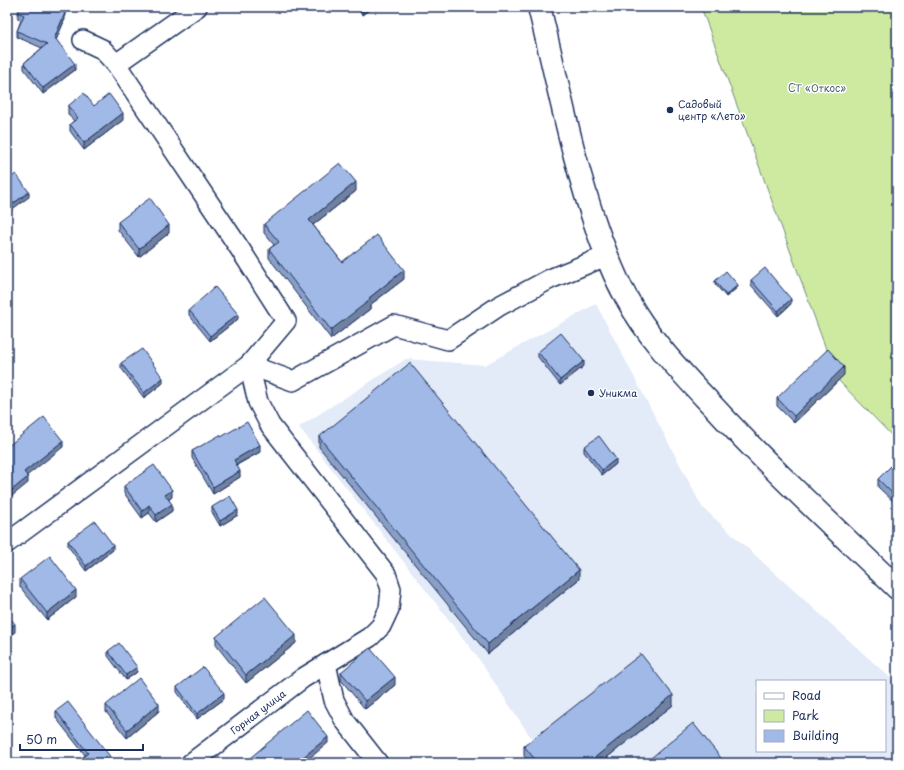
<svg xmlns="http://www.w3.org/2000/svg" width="904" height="770" viewBox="0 0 904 770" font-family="'Playpen Sans',sans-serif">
<rect width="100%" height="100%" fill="#fff"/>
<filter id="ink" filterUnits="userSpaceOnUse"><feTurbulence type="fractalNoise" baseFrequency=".025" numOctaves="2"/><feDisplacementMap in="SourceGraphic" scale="8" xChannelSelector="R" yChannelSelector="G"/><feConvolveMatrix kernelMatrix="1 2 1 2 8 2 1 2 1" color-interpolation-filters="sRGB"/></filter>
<g filter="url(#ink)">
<path fill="#e3eaf8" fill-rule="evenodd" d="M596,304L702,507L897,684V763H548L476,655L299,427L406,359L485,365ZM757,681H885V751H757Z"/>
<polygon fill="#ceeaa1" stroke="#748c80" points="701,7 897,7 897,441 837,379"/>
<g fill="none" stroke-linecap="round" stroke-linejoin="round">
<g stroke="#1b2f5e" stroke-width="22">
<g id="street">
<polyline points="116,64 197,7"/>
<polyline points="249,365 293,381 394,325 448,340 499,306 550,279 606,256"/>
<polyline points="7,543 249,365 286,321 240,249 116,64 102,49 83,40"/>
<polyline points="326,664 334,700 345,721 378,763"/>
<polyline points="191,763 303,678 370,637 381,626 389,609 391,589 386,574 270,425 258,402 249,365"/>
</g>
</g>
<g stroke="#1b2f5e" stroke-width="25">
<path id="primary" d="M539,7C558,82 572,159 598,232C606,254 614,276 626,297C648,338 680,371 711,404C770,468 834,527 897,588"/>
</g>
<use href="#street" stroke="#fff" stroke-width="19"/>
<use href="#primary" stroke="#fff" stroke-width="22"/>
</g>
<g fill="#8a9fc6" stroke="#1b2f5e">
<polygon points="356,7 373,7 362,15"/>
<polygon points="18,12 65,19 56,40 75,70 43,94 24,69 24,63 42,48 17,37 17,31 21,20 18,19"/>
<polygon points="68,106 94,106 123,120 84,150 70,131 70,124 74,121 68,114"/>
<polygon points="356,191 313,225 342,262 404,279 370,305 370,309 331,339 269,258 269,249 274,245 264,233 264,224"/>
<polygon points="118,222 169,233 139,257 118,230"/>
<polygon points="751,280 791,304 778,316 751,285"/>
<polygon points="715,281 738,287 726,297 715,284"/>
<polygon points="189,310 238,319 210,341 189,315"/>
<polygon points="538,352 584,366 560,385 538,357"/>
<polygon points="121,363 163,383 144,398 121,368"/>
<polygon points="844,375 794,423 777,406 777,398"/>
<polygon points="221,437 260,452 237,465 240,477 213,494 192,458 192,451"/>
<polygon points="319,437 579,579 488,654 319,447"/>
<polygon points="584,447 616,464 602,475 584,452"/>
<polygon points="897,460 897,505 878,487 878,479"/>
<polygon points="124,486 172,497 169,499 172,511 156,522 149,513 142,518 124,493"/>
<polygon points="212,507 238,515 220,526 212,512"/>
<polygon points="68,541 113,550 86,571 68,546"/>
<polygon points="20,579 76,597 47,620 20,587"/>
<polygon points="216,637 296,643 246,683 216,645"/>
<polygon points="108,651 137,672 126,680 108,656"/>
<polygon points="341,672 395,685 365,709 341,680"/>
<polygon points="177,687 224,699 197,719 177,692"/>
<polygon points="106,705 159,711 127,738 106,712"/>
<polygon points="673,705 600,763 530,763 524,756 524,746"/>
<polygon points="56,711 115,763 85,755 56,718"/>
</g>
<g fill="#7182a1" stroke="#1b2f5e">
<polygon points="362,7 373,7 362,15"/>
<polygon points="65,13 65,19 54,45 54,39"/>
<polygon points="75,64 75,70 43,94 43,88"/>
<polygon points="123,113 123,120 84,150 84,143"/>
<polygon points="356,182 356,191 309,228 309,220"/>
<polygon points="29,192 29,197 7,213 7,208"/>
<polygon points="169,225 169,233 139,257 139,249"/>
<polygon points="404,270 404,279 370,305 370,309 331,339 331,330 369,298"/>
<polygon points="738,285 738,287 726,297 726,295"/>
<polygon points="791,299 791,304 778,316 778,311"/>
<polygon points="238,314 238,319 210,341 210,336"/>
<polygon points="584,361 584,366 560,385 560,380"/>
<polygon points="844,367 844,375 794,423 794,416"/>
<polygon points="163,378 163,383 144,398 144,393"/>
<polygon points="63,441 63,447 24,478 24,472"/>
<polygon points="260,445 260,452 234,466 234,460"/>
<polygon points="616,459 616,464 602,475 602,470"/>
<polygon points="240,471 240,477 213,494 213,487"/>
<polygon points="28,477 28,483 7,500 7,494"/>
<polygon points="172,490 172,497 165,502 165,495"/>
<polygon points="172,504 172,511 156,522 156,515"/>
<polygon points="149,505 149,513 142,518 142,511"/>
<polygon points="238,510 238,515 220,526 220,521"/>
<polygon points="113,545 113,550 86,571 86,566"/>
<polygon points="579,570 579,579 488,654 488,644"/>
<polygon points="76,590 76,597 47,620 47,613"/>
<polygon points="15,624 15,632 7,638 7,630"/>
<polygon points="296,635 296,643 246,683 246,675"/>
<polygon points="137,667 137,672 126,680 126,675"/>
<polygon points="395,677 395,685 365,709 365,701"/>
<polygon points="224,693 224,699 197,719 197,714"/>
<polygon points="673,695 673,705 600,763 588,763"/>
<polygon points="159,704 159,711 127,738 127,730"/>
<polygon points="328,737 328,743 304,763 296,763"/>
</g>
<g fill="#a1b9e6" stroke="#1b2f5e">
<polygon points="21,7 51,7 65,13 54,39 55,38 75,64 43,88 24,63 47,44 17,31 24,15 18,12"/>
<polygon points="84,93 94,106 109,94 123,113 84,143 70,124 78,118 68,106"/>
<polygon points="340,163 356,182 309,220 342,262 377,235 404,270 369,298 370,300 331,330 269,249 279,242 264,224"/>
<polygon points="16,174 29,192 7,208 7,180"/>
<polygon points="150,198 169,225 139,249 118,222"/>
<polygon points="765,268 791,299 778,311 751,280"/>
<polygon points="726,271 738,285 726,295 715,281"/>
<polygon points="215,287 238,314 210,336 189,310"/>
<polygon points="561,333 584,361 560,380 538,352"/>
<polygon points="142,349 163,378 144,393 121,363"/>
<polygon points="828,349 844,367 794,416 777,398"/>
<polygon points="410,363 579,570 488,644 319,437"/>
<polygon points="44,417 63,441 24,472 28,477 7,494 7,447"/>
<polygon points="247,422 260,445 234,460 240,471 213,487 192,451 220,435 221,437"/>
<polygon points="599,436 616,459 602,470 584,447"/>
<polygon points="897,460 897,498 878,479"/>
<polygon points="154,465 172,490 165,495 172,504 156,515 149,505 142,511 124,486"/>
<polygon points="230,496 238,510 220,521 212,507"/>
<polygon points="95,521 113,545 86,566 68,541"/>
<polygon points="50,556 76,590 47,613 20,579"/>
<polygon points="265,597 296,635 246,675 216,637"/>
<polygon points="7,614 15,624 7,630"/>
<polygon points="119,643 137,667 126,675 108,651"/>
<polygon points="370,648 395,677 365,701 341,672"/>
<polygon points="641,654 673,695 588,763 538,763 524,746"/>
<polygon points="203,667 224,693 197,714 177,687"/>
<polygon points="139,678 159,704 127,730 106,705"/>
<polygon points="68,702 115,763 75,763 88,753 56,711"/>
<polygon points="307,710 328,737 296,763 244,763"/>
<polygon points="693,723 725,763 645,763"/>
</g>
</g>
<g fill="#1b2f5e" stroke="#fff" stroke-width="1.5">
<circle cx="670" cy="110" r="4"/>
<circle cx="591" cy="393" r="4"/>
</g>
<g text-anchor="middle" stroke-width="3" stroke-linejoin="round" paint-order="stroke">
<g font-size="10" fill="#485e6f" stroke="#fff">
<text x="817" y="92">СТ «Откос»</text>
</g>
<g font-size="10" fill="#1b2f5e" stroke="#fff" text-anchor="start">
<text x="678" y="108">Садовый<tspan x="678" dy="12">центр «Лето»</tspan></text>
<text x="599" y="397">Уникма</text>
</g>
<g font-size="10" fill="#1b2f5e" stroke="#fff">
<text transform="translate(258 712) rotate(-37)" y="4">Горная улица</text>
</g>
</g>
<rect width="904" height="770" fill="none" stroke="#fff" stroke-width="24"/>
<rect x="12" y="12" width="880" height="746" fill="none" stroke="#1b2f5e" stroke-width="1.5" filter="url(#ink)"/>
<rect x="756" y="680" width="130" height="72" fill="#ffffff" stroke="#a4acbf"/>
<rect x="764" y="693" width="20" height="6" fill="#ffffff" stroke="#a4acbf"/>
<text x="792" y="700" font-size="12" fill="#1b2f5e">Road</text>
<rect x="764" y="710" width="20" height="12" fill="#ceeaa1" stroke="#a4acbf"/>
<text x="792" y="720" font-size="12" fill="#1b2f5e">Park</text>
<rect x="764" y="730" width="20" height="12" fill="#a1b9e6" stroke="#a4acbf"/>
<text x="792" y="740" font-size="12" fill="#1b2f5e">Building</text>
<path d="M20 744v6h123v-6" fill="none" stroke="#1b2f5e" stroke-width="2"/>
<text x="26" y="744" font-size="12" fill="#1b2f5e" stroke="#ffffff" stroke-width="3" paint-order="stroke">50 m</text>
</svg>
